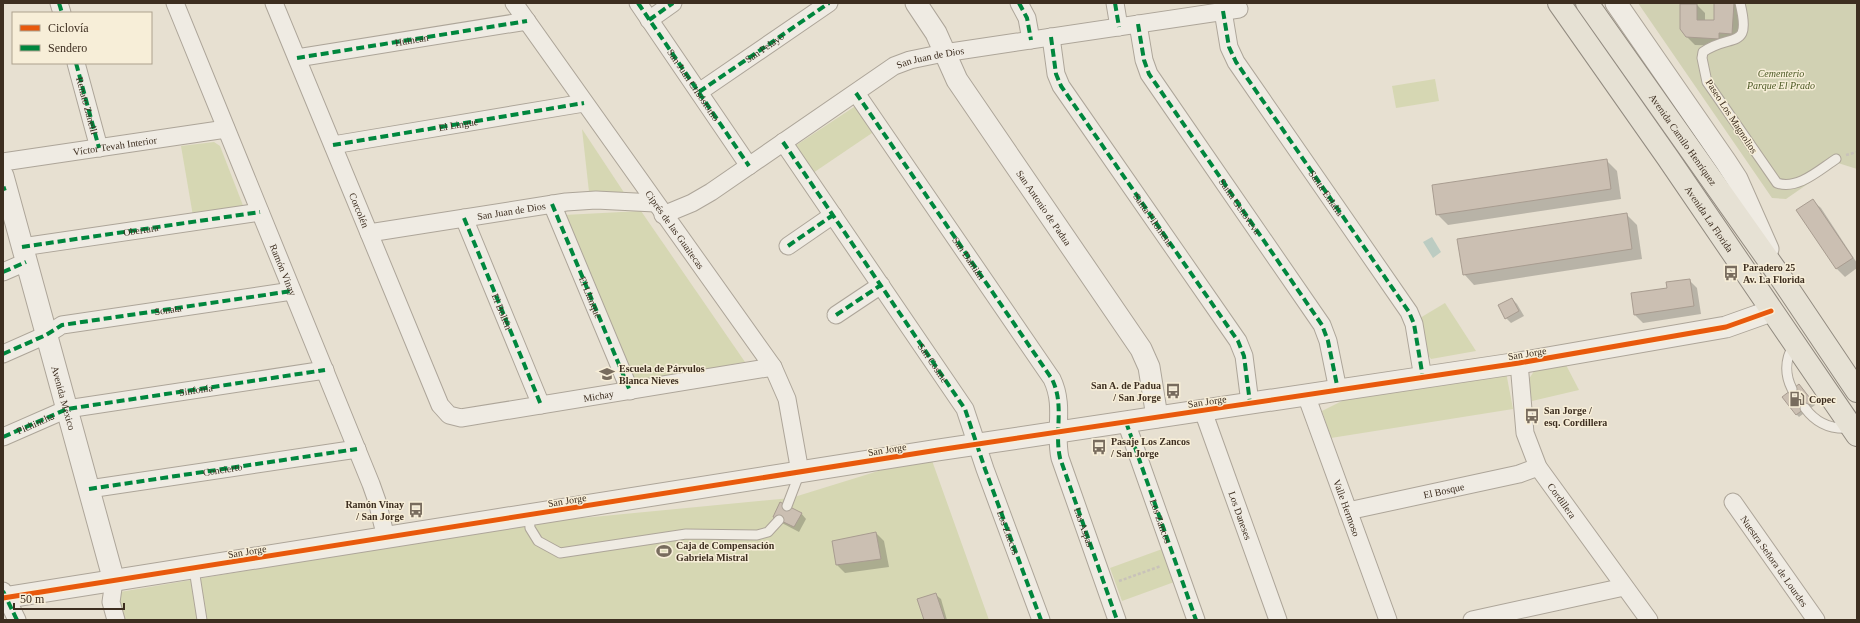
<svg xmlns="http://www.w3.org/2000/svg" width="1860" height="623" viewBox="0 0 1860 623" font-family="'Times New Roman',serif">
<rect width="100%" height="100%" fill="#e7e0d1"/>
<g fill="#d6d7b3">
<polygon points="1435,79 1439,101 1396,108 1392,86"/>
<polygon points="857,105 875,131 813,173 795,146"/>
<polygon points="582,129 625,194 589,192"/>
<polygon points="214,142 220,146 244,208 193,216 181,146"/>
<polygon points="641,211 745,362 634,383 564,215"/>
<polygon points="1445,303 1476,351 1431,359 1428,355 1420,318"/>
<polygon points="1565,363 1579,390 1532,401 1527,382 1536,368"/>
<polygon points="1506,372 1513,409 1331,438 1322,411 1344,400"/>
<polygon points="930,455 989,620 121,620 114,593 530,523 791,498"/>
<polygon points="1165,548 1177,581 1122,601 1110,568"/>
</g>
<polygon fill="#d1d1b3" points="1638,3 1857,3 1857,169 1838,163 1786,199 1772,198"/>
<polygon fill="#bcccc2" points="1432,237 1441,252 1433,258 1423,242"/>
<g fill="#0003">
<polygon points="1715,3 1739,3 1741,5 1740,42 1727,41 1727,46 1695,45 1687,37 1681,5 1697,5 1705,13 1705,21 1715,21"/>
<polygon points="1606,160 1617,171 1621,199 1448,225 1437,214"/>
<polygon points="1813,201 1821,208 1857,263 1857,268 1845,277 1837,269 1798,211"/>
<polygon points="1626,214 1637,225 1642,259 1474,285 1464,274"/>
<polygon points="1689,280 1697,288 1701,314 1643,323 1635,315 1632,294 1668,289"/>
<polygon points="1512,299 1517,304 1524,316 1511,323 1506,318"/>
<polygon points="1801,387 1815,405 1799,417 1796,414"/>
<polygon points="801,513 806,519 799,532 780,522"/>
<polygon points="876,533 884,541 889,567 845,573 837,565"/>
<polygon points="935,594 941,599 947,620 925,620"/>
</g>
<g fill="#cbbfb2" stroke="#a89c90">
<polygon points="1714,3 1734,3 1732,34 1719,33 1719,39 1686,37 1680,29 1680,4 1697,4 1697,20 1714,20"/>
<polygon points="1607,159 1611,189 1436,215 1432,185"/>
<polygon points="1813,199 1853,258 1836,269 1796,210"/>
<polygon points="1627,213 1632,249 1463,275 1457,239"/>
<polygon points="1690,279 1694,306 1634,315 1631,293 1667,288 1666,282"/>
<polygon points="1512,298 1519,311 1505,319 1498,305"/>
<polygon points="1799,384 1813,402 1796,415 1782,397"/>
<polygon points="780,502 802,513 794,527 773,517"/>
<polygon points="876,532 881,559 836,565 832,541"/>
<polygon points="936,593 945,620 924,620 917,599"/>
</g>
<g fill="none" stroke-linecap="round" stroke-linejoin="round">
<g stroke="#ada599" stroke-width="11">
<g id="service">
<path d="M1740,3C1752,52 1731,32 1703,52L1702,58L1707,82L1777,183C1798,190 1819,170 1836,159"/>
<path d="M1792,389C1784,373 1785,359 1794,344"/>
<path d="M1805,408C1816,423 1832,430 1851,428"/>
<polyline points="787,506 800,472"/>
<polyline points="529,515 530,528 538,541 560,553 686,534 757,535 768,532 779,520"/>
<polyline points="194,569 202,620"/>
</g>
</g>
<g stroke="#ada599" stroke-width="19">
<g id="minor">
<polyline points="59,3 62,13"/>
<path id="s1" d="M175,3L371,484L377,501L386,538"/>
<path id="s2" d="M274,3L440,405L449,415L461,418L773,367"/>
<path id="s3" d="M514,3L773,367L787,399L800,472"/>
<path id="s4" d="M638,3L749,166"/>
<polyline points="1019,3 1027,18 1031,40"/>
<polyline points="1115,3 1119,27"/>
<polyline points="1223,11 1229,47 1236,62 1409,312 1414,324 1423,378"/>
<polyline points="649,20 673,3"/>
<polyline points="1138,24 1144,60 1149,74 1322,325 1328,341 1338,390"/>
<path id="s5" d="M1051,37L1056,74L1061,86L1238,341L1244,356L1250,403"/>
<polyline points="297,58 527,21"/>
<polyline points="76,63 99,148"/>
<polyline points="699,92 829,3"/>
<path id="s6" d="M856,93L1052,379C1065,406 1054,431 1060,458L1117,620"/>
<path id="s7" d="M783,142L965,409L985,469L1041,620"/>
<polyline points="333,145 584,103"/>
<path id="s8" d="M3,162L226,129"/>
<polyline points="552,204 630,391"/>
<path id="s9" d="M663,215L692,203L711,192L894,66L910,60L944,53L1239,9"/>
<polyline points="464,218 541,405"/>
<path id="s10" d="M369,233L566,202L596,200L655,203"/>
<polyline points="788,246 833,215"/>
<path id="s11" d="M22,247L260,212"/>
<polyline points="3,272 26,262"/>
<polyline points="836,315 881,285"/>
<path id="s12" d="M3,354L46,335L62,325L292,291"/>
<path id="s13" d="M1519,363L1525,433L1538,467L1649,620"/>
<path id="s14" d="M1306,395L1388,620"/>
<path id="s15" d="M1203,411L1278,620"/>
<path id="s16" d="M1126,422L1196,620"/>
<path id="s17" d="M3,437L67,409L325,370"/>
<polyline points="89,489 357,449"/>
<path id="s18" d="M1733,502L1816,620"/>
<path id="s19" d="M1348,511L1519,474L1538,467"/>
<polyline points="114,581 111,602 116,620"/>
<polyline points="3,591 17,620"/>
<polyline points="1472,620 1624,587"/>
</g>
</g>
<g stroke="#ada599" stroke-width="23">
<g id="tertiary">
<path id="s20" d="M916,3L936,33L957,80L1141,349L1149,367L1157,417"/>
<polyline points="1616,3 1726,162 1737,179 1768,249"/>
<path id="s21" d="M3,176L114,581"/>
<polyline points="3,598 938,450 1519,363 1726,327 1771,311"/>
</g>
</g>
<g stroke="#928b80" stroke-width="24">
<g id="primary">
<path id="s22" d="M1559,3L1668,158L1857,435"/>
<path id="s23" d="M1587,3L1779,275L1857,391"/>
</g>
</g>
<g stroke="#c8c2b9" stroke-width="2.5" stroke-dasharray="3 2" stroke-linecap="butt">
<polyline points="1846,155 1857,152"/>
<polyline points="1119,581 1161,566"/>
</g>
<use href="#service" stroke="#efebe3" stroke-width="9"/>
<use href="#minor" stroke="#efebe3" stroke-width="17"/>
<use href="#tertiary" stroke="#efebe3" stroke-width="21"/>
<use href="#primary" stroke="#e6e1d4" stroke-width="22"/>
<g stroke="#00873e" stroke-width="4" stroke-dasharray="8 4" stroke-linecap="butt">
<polyline points="59,3 62,13"/>
<polyline points="638,3 749,166"/>
<polyline points="1019,3 1027,18 1031,40"/>
<polyline points="1115,3 1119,27"/>
<path id="s24" d="M1223,11L1229,47L1236,62L1409,312L1414,324L1423,378"/>
<polyline points="649,20 673,3"/>
<path id="s25" d="M1138,24L1144,60L1149,74L1322,325L1328,341L1338,390"/>
<polyline points="1051,37 1056,74 1061,86 1238,341 1244,356 1250,403"/>
<path id="s26" d="M297,58L527,21"/>
<path id="s27" d="M76,63L99,148"/>
<path id="s28" d="M699,92L829,3"/>
<path d="M856,93L1052,379C1065,406 1054,431 1060,458L1117,620"/>
<polyline points="783,142 965,409 985,469 1041,620"/>
<path id="s29" d="M333,145L584,103"/>
<polyline points="3,189 6,188"/>
<path id="s30" d="M552,204L630,391"/>
<path id="s31" d="M464,218L541,405"/>
<polyline points="788,246 833,215"/>
<polyline points="22,247 260,212"/>
<polyline points="3,272 26,262"/>
<polyline points="836,315 881,285"/>
<polyline points="3,354 46,335 62,325 292,291"/>
<polyline points="1126,422 1196,620"/>
<polyline points="3,437 67,409 325,370"/>
<path id="s32" d="M89,489L357,449"/>
<polyline points="3,591 17,620"/>
</g>
<g stroke="#f7eed8" stroke-width="8">
<polyline id="cycleway" points="3,598 938,450 1519,363 1726,327 1771,311"/>
</g>
<use href="#cycleway" stroke="#e8590c" stroke-width="5"/>
</g>
<defs>
<g id="bus-bare" transform="scale(1.2)"><path d="M-5-6H5V4H4V6H2V4H-2V6H-4V4H-5ZM-3.5-4V0h7V-4ZM-3.5 1.2v1.5H-2V1.2ZM2 1.2v1.5H3.5V1.2Z" fill="#786c5e" stroke="#f7eed8" stroke-width="2.5" paint-order="stroke"/></g>
<g id="school-bare" transform="scale(1.2)"><path d="M0-5L7-2L0 1L-7-2ZM-4 1L0 2.5L4 1V4Q0 6-4 4Z" fill="#786c5e" stroke="#f7eed8" stroke-width="2.5" paint-order="stroke"/></g>
<g id="fuel-bare" transform="scale(1.2)"><path d="M-5.5-6h7V0h2V4h1.3V-2.5L3-4.5l.8-.8L6-3V5H2.5V1h-1V6h-7ZM-4.2-4.7v3.2H.2V-4.7Z" fill="#786c5e" stroke="#f7eed8" stroke-width="2.5" paint-order="stroke"/></g>
<g id="stadium-bare" transform="scale(1.2)"><path d="M0-5a6.5 5 0 1 0 0 10a6.5 5 0 1 0 0-10ZM-3.5-1.8h7v3.6h-7Z" fill="#786c5e" stroke="#f7eed8" stroke-width="2.5" paint-order="stroke"/></g>
</defs>
<g fill-rule="evenodd">
<use href="#bus-bare" x="1731" y="273"/>
<use href="#school-bare" x="607" y="374"/>
<use href="#bus-bare" x="1173" y="391"/>
<use href="#fuel-bare" x="1797" y="399"/>
<use href="#bus-bare" x="1532" y="416"/>
<use href="#bus-bare" x="1099" y="447"/>
<use href="#bus-bare" x="416" y="510"/>
<use href="#stadium-bare" x="664" y="551"/>
</g>
<g text-anchor="middle" stroke-width="3" stroke-linejoin="round" paint-order="stroke">
<g font-size="10" fill="#3d2e20" stroke="#f7eed8">
<text dy="4" stroke="none"><textPath href="#s26" startOffset="116">Huincan</textPath></text>
<text dy="4" stroke="none"><textPath href="#s28" startOffset="79">San Pelayo</textPath></text>
<text dy="4" stroke="none"><textPath href="#s9" startOffset="313">San Juan de Dios</textPath></text>
<text dy="4" stroke="none"><textPath href="#s4" startOffset="99">San Juan Crisóstomo</textPath></text>
<text dy="4" stroke="none"><textPath href="#s27" startOffset="44">Renato Zanelli</textPath></text>
<text transform="translate(1732 116) rotate(57)" y="4">Paseo Los Magnolios</text>
<text dy="4" stroke="none"><textPath href="#s29" startOffset="127">El Lingue</textPath></text>
<text dy="4" stroke="none"><textPath href="#s23" startOffset="167">Avenida Camilo Henríquez</textPath></text>
<text dy="4" stroke="none"><textPath href="#s8" startOffset="113">Víctor Tevah Interior</textPath></text>
<text dy="4" stroke="none"><textPath href="#s24" startOffset="212">Santa Eulalia</textPath></text>
<text dy="4" stroke="none"><textPath href="#s25" startOffset="212">Santa Genoveva</textPath></text>
<text dy="4" stroke="none"><textPath href="#s20" startOffset="242">San Antonio de Padua</textPath></text>
<text dy="4" stroke="none"><textPath href="#s2" startOffset="224">Corcolén</textPath></text>
<text dy="4" stroke="none"><textPath href="#s10" startOffset="144">San Juan de Dios</textPath></text>
<text dy="4" stroke="none"><textPath href="#s5" startOffset="213">Santa Filomena</textPath></text>
<text dy="4" stroke="none"><textPath href="#s22" startOffset="263">Avenida La Florida</textPath></text>
<text dy="4" stroke="none"><textPath href="#s11" startOffset="120">Obertura</textPath></text>
<text dy="4" stroke="none"><textPath href="#s3" startOffset="278">Ciprés de las Guaitecas</textPath></text>
<text dy="4" stroke="none"><textPath href="#s6" startOffset="200">San Damián</textPath></text>
<text dy="4" stroke="none"><textPath href="#s1" startOffset="288">Ramón Vinay</textPath></text>
<text dy="4" stroke="none"><textPath href="#s30" startOffset="101">El Llanque</textPath></text>
<text dy="4" stroke="none"><textPath href="#s12" startOffset="173">Sonata</textPath></text>
<text dy="4" stroke="none"><textPath href="#s31" startOffset="101">El Bollén</textPath></text>
<text transform="translate(1527 353) rotate(-9)" y="4">San Jorge</text>
<text dy="4" stroke="none"><textPath href="#s7" startOffset="267">San Cosme</textPath></text>
<text dy="4" stroke="none"><textPath href="#s17" startOffset="200">Sinfonía</textPath></text>
<text dy="4" stroke="none"><textPath href="#s2" startOffset="600">Michay</textPath></text>
<text dy="4" stroke="none"><textPath href="#s21" startOffset="230">Avenida México</textPath></text>
<text transform="translate(1207 401) rotate(-8)" y="4">San Jorge</text>
<text dy="4" stroke="none"><textPath href="#s17" startOffset="35">Pichincha</textPath></text>
<text transform="translate(887 449) rotate(-9)" y="4">San Jorge</text>
<text dy="4" stroke="none"><textPath href="#s32" startOffset="135">Concierto</textPath></text>
<text dy="4" stroke="none"><textPath href="#s19" startOffset="98">El Bosque</textPath></text>
<text transform="translate(567 500) rotate(-9)" y="4">San Jorge</text>
<text dy="4" stroke="none"><textPath href="#s13" startOffset="148">Cordillera</textPath></text>
<text dy="4" stroke="none"><textPath href="#s14" startOffset="120">Valle Hermoso</textPath></text>
<text dy="4" stroke="none"><textPath href="#s15" startOffset="111">Los Daneses</textPath></text>
<text dy="4" stroke="none"><textPath href="#s16" startOffset="105">Los Zancos</textPath></text>
<text dy="4" stroke="none"><textPath href="#s6" startOffset="500">Las Aspas</textPath></text>
<text dy="4" stroke="none"><textPath href="#s7" startOffset="454">Los Zuecos</textPath></text>
<text transform="translate(247 551) rotate(-9)" y="4">San Jorge</text>
<text dy="4" stroke="none"><textPath href="#s18" startOffset="72">Nuestra Señora de Lourdes</textPath></text>
</g>
<g font-size="10" font-style="italic" fill="#4d5a26" stroke="#f7eed8">
<text x="1781" y="77">Cementerio<tspan x="1781" dy="12">Parque El Prado</tspan></text>
</g>
<g font-size="10" font-weight="bold" fill="#3d2e20" stroke="#f7eed8" text-anchor="start">
<text x="1743" y="271">Paradero 25<tspan x="1743" dy="12">Av. La Florida</tspan></text>
<text x="619" y="372">Escuela de Párvulos<tspan x="619" dy="12">Blanca Nieves</tspan></text>
<text x="1161" y="389" text-anchor="end">San A. de Padua<tspan x="1161" dy="12">/ San Jorge</tspan></text>
<text x="1809" y="403">Copec</text>
<text x="1544" y="414">San Jorge /<tspan x="1544" dy="12">esq. Cordillera</tspan></text>
<text x="1111" y="445">Pasaje Los Zancos<tspan x="1111" dy="12">/ San Jorge</tspan></text>
<text x="404" y="508" text-anchor="end">Ramón Vinay<tspan x="404" dy="12">/ San Jorge</tspan></text>
<text x="676" y="549">Caja de Compensación<tspan x="676" dy="12">Gabriela Mistral</tspan></text>
</g>
</g>
<rect width="1860" height="623" fill="none" stroke="#3d2e20" stroke-width="8"/>
<rect x="12" y="12" width="140" height="52" fill="#f7eed8" stroke="#ada18e"/>
<rect x="20" y="25" width="20" height="6" fill="#e8590c" stroke="#ada18e"/>
<text x="48" y="32" font-size="12" fill="#3d2e20">Ciclovía</text>
<rect x="20" y="45" width="20" height="6" fill="#00873e" stroke="#ada18e"/>
<text x="48" y="52" font-size="12" fill="#3d2e20">Sendero</text>
<path d="M14 603v6h110v-6" fill="none" stroke="#3d2e20" stroke-width="2"/>
<text x="20" y="603" font-size="12" fill="#3d2e20" stroke="#f7eed8" stroke-width="3" paint-order="stroke">50 m</text>
</svg>
